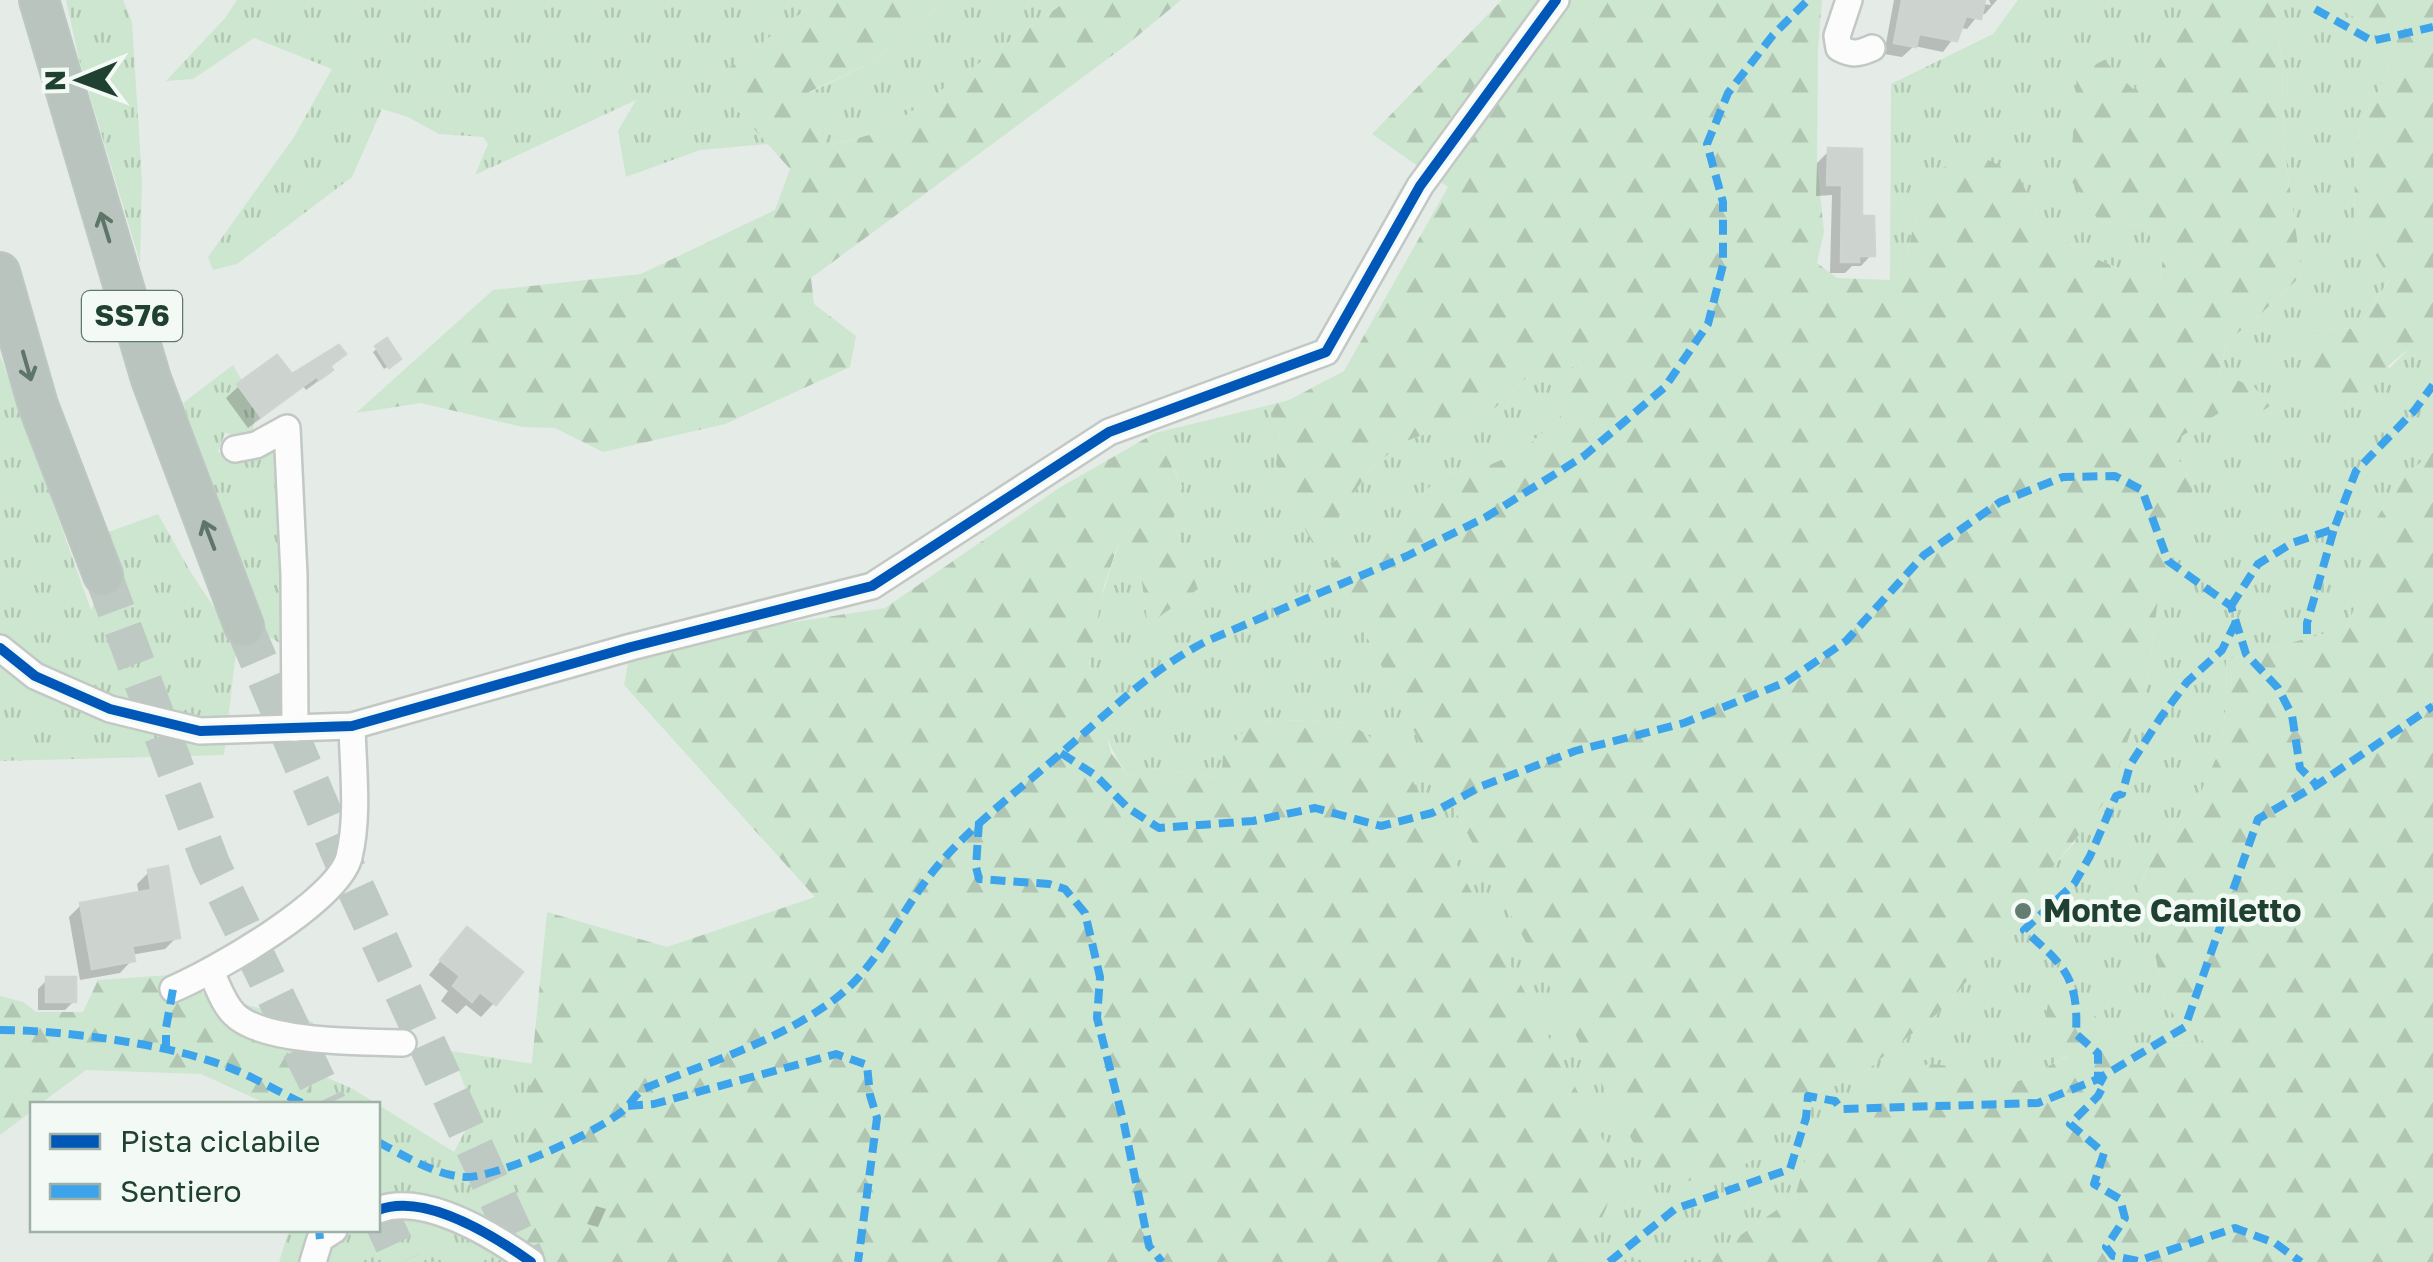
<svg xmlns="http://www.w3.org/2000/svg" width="2433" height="1262" viewBox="0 0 2433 1262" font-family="'Golos Text',sans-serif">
<defs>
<pattern id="grass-tufts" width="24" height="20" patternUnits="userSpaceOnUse" patternTransform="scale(2.5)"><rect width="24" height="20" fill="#cde6cf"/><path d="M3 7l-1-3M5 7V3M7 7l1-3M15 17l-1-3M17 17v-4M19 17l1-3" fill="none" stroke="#b0c6b2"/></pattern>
<pattern id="forest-firs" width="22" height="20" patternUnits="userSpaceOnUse" patternTransform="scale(2.5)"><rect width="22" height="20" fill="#cde6cf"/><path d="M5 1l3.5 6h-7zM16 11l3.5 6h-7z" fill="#b0c6b2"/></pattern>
</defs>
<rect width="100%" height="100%" fill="#e5ebe7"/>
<g fill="url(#grass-tufts)">
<polygon points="66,0 123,0 132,22 142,181 140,262 80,63"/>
<polygon points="237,0 819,0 711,81 768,144 700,150 626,177 618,131 636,100 475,175 488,144 483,137 439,134 408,117 382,109 352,177 237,264 213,270 208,257 294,137 332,69 254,38 193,79 166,81 225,18"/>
<polygon points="939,0 1068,0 884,131 827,146 809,93 874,61 935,10"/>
<polygon points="2018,0 2197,0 2148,77 2133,90 2099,221 2143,226 2163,255 2160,285 2101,261 2044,229 2018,174 1918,207 1906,258 1890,280 1891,84 1993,34"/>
<path d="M2274,0H2323L2365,23L2395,49L2380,88L2360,125L2355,171L2354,219L2390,278L2358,328L2312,331L2390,368L2420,337L2433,335V452L2400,480L2363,541V589L2346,628L2226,660L2227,699L2221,747L2198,799L2158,845L2136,894L2149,926L2166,1007L2210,1046L2114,1045L2089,1006L2045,1023L2069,1055L2019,1081L1988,1069L1807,1154L1795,1197L1702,1262H1582L1606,1209L1349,723L1286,720L1251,723L1221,778L1155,768L1128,776C1107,748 1094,702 1090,666C1087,638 1109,572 1119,544L1141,576L1148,624L1198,589L1173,521L1182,486L1155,433L1266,406L1280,431L1276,464L1284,488L1316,549L1368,472L1401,443L1495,408L1525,379L1578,365L1559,419L1521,451L1483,468L1441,475L1400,518L1359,549L1330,563L1435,773L1647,1167L1678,1184L1739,1167L1768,1152L1779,1118L1824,1090L1858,1077L1943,1009L2013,927L2045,903L2031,881L2056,864L2074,843L2147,683L2159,592L2194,486L2177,457L2182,436L2219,412L2269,406L2255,388L2219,373L2228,340L2251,323L2302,275L2284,145L2282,64Z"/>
<polygon points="0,355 91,610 113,561 103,534 158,514 190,571 228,629 236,652 224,755 0,761"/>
<polygon points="233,365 256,405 252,439 225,433 218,452 239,460 265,446 283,462 281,644 268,636 183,403"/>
<polygon points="451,1051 533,1064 512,1262 279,1262 289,1230 378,1230 378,1104 311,1104 312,1071 353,1089 454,1152 475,1112"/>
</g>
<g fill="url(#forest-firs)">
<polygon points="819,0 939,0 935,10 874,61 809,92 828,146 884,131 1068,0 1181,0 1129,43 811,278 814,304 856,336 850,367 725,424 603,452 555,428 523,427 421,403 356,413 493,290 641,274 775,210 790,169 711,81"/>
<polygon points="1502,0 1822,0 1818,48 1817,163 1824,232 1817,263 1837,278 1890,280 1906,258 1918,207 1935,174 1967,150 2018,174 2044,229 2101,261 2160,285 2163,255 2143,226 2099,221 2070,179 2077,74 2104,60 2133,89 2148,77 2197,0 2274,0 2282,64 2284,145 2302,275 2251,323 2228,340 2219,372 2255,388 2270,406 2239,426 2219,413 2182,436 2177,457 2194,486 2159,592 2147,683 2109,796 2056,864 2032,881 2046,903 2013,927 1943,1009 1858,1077 1824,1090 1780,1118 1769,1152 1739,1167 1678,1184 1647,1168 1435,773 1330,563 1359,549 1400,518 1441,475 1483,468 1521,451 1559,419 1577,366 1525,379 1495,408 1401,443 1368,472 1316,550 1284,488 1276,464 1280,431 1266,406 1289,400 1344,371 1448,187 1372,134"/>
<path d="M2323,0H2433V335C2415,338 2369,384 2351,399L2313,394L2304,358L2312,331L2358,328L2390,279L2354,219L2355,171L2360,125L2380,88L2395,49L2365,23Z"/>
<polygon points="1155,433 1182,487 1173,521 1198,589 1148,625 1141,576 1118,545 1104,586 1089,663 1111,753 1128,776 1155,768 1221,778 1223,756 1251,723 1286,720 1349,723 1400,757 1617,1166 1606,1209 1582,1262 512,1262 547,912 667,947 815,897 624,685 631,647 885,608 1059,488"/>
<polygon points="2433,452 2433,1262 1702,1262 1795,1197 1807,1154 1896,1078 1928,1064 1989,1069 2019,1081 2068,1056 2045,1023 2050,990 2089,1006 2114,1045 2208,1046 2166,1007 2149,926 2136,895 2158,845 2198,799 2221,747 2227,699 2226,660 2346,628 2363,589 2363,541 2400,480"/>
<polygon points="170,975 205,994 313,1022 309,1065 312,1071 311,1104 267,1104 201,1074 86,1070 40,1104 32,1104 32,1111 0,1135 0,996 23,1002 36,1012 83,1012 98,980"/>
</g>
<g fill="#0003">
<polygon points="1894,0 1972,0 1972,3 1991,5 1989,0 1997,0 1985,14 1979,14 1967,29 1961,28 1943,52 1914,46 1902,57 1884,54"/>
<polygon points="1829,151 1872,254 1861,266 1852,266 1845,273 1830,273 1832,195 1816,196 1817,163"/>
<polygon points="387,341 395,362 384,369 373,352"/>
<polygon points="343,354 317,382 306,390 303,386 248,428 226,398 239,386 291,378"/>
<polygon points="149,872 177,937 165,949 131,955 132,960 120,973 80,980 69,917 81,905 139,894 137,884"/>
<polygon points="454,944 494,1003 481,1017 466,1005 457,1014 441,1001 448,991 429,975"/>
<polygon points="47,980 74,1001 65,1010 38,1010 38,989"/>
<polygon points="596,1206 606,1209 598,1227 587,1224"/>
</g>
<g fill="#cdd4d0" stroke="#ced4d0" stroke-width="2.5">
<polygon points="1902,0 1985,0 1981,19 1966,16 1957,41 1919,34 1916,47 1894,43"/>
<polygon points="1828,148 1862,149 1862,216 1874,216 1875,256 1859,256 1859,262 1841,262 1842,185 1827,185"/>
<polygon points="387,338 401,359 389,368 375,346"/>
<polygon points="339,345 346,354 330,366 333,370 319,380 317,376 261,417 237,384 277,355 292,374"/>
<polygon points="168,866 180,938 132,946 135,961 92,969 80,903 151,890 148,870"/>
<polygon points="467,927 523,972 496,1005 480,992 472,1002 453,986 460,976 440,960"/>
<rect x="46" y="977" width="30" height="25"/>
</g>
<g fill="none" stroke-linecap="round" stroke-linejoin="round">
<g stroke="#bec9c3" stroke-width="38" stroke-dasharray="38 19" stroke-linecap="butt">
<polyline points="103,575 211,864 328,1104"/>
<polyline points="244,626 345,865 527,1262"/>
<polyline points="378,1210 402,1262"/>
</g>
<g stroke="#c2c8c4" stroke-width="30">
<g id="minor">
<path d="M1849,0L1837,36L1839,48C1852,55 1859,54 1872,48"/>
<polyline points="235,449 256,445 287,428 294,575 295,728"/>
<polyline points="0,648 35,676 110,709 200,731 352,726 631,647 872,586 1109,432 1326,352 1420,186 1556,0"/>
<path d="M211,972C218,986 223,1003 234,1014C262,1043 363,1042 403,1043"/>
<path d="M173,989C215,971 338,901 349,857C359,816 353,769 352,726"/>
<path d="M378,1210C424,1192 493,1235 531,1262"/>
<polyline points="313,1262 320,1239 334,1230"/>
</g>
</g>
<g stroke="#bcc7c2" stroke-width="42">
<g id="highway">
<polyline points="39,0 151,379 244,626"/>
<polyline points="0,272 38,405 103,575"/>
</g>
</g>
<use href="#minor" stroke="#fbfcfb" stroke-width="25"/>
<use href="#highway" stroke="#bac4bf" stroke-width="38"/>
<g stroke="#3da4eb" stroke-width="8" stroke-dasharray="15 8" stroke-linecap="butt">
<polyline points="2315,9 2372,41 2433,27"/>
<polyline points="2231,606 2258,564 2292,543 2334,529 2356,471 2414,411 2433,385"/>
<path d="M2236,622L2222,650L2187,682L2161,717L2130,765L2122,794L2116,796L2090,856L2074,884L2024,930C2063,965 2079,976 2076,1034L2098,1053V1079L2105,1083L2098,1096L2070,1124L2104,1153L2094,1184L2120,1199L2125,1218L2106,1247L2113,1256L2138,1261L2235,1228L2275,1243L2301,1262"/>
<polyline points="2307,634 2307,623 2334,529"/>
<polyline points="1061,753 1095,775 1128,808 1159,828 1253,821 1315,808 1381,826 1432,813 1482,786 1575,751 1684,723 1786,682 1846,641 1924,555 2000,502 2063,477 2115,476 2142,490 2168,561 2231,606 2246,654 2278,688 2292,715 2300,768 2317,785"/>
<polyline points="979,822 976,867 979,879 1049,884 1065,889 1085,913 1100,977 1097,1018 1124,1124 1149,1246 1162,1262"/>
<path d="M0,1030C63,1030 178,1045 235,1070C259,1080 281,1093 304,1104"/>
<polyline points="166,1050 166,1028 173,989"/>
<polyline points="628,1106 654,1104 836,1054 867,1065 870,1095 877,1118 858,1262"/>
<path d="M378,1142C403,1155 435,1175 464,1177C495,1179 607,1129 628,1106C633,1100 636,1094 643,1089C707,1063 779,1041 835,999C876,968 897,919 927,879C964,831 1014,794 1059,755C1108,713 1152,668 1209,640L1407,556L1486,517L1584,456L1665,387L1708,324L1723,265V202L1707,144L1728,93L1773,35L1808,0"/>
<polyline points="319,1230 320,1239"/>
<polyline points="1609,1262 1675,1209 1790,1169 1806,1118 1808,1096 1835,1101 1841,1109 2038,1103 2098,1079 2185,1027 2258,819 2317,785 2433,706"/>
</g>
<g stroke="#f3faf5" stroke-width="16">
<g id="cycleway">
<polyline points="0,648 35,676 110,709 200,731 352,726 631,647 872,586 1109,432 1326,352 1420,186 1556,0"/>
<path d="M378,1210C424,1192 493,1235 531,1262"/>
</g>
</g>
<use href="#cycleway" stroke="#0057b8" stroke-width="10"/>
</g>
<defs><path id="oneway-shaft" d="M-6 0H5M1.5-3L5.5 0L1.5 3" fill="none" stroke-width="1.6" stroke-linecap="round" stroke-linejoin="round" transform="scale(2.5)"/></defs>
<g stroke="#5e756a">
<use href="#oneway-shaft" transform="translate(105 227) rotate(-107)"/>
<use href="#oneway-shaft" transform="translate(27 366) rotate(74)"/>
<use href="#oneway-shaft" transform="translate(209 535) rotate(-111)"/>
</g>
<circle fill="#657c71" stroke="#f3faf5" stroke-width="4" cx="2023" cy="911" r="10"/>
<g text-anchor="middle" stroke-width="9" stroke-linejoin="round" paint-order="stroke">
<rect fill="#f3faf5" stroke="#5f786c" stroke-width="2.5" x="82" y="291" width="100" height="50" rx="8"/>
<g font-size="30" font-weight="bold" fill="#204132">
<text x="132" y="326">SS76</text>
</g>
<g font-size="32" font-weight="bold" fill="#204132" stroke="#f3faf5" text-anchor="start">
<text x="2043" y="922">Monte Camiletto</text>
</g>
</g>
<rect x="30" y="1102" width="350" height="130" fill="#f3faf5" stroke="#9fb0a7" stroke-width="2.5"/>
<rect x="50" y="1134" width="50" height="15" fill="#0057b8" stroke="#9fb0a7" stroke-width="2.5"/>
<text x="120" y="1152" font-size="30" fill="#204132">Pista ciclabile</text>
<rect x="50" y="1184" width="50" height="15" fill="#3da4eb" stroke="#9fb0a7" stroke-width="2.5"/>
<text x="120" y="1202" font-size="30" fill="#204132">Sentiero</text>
<g transform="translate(80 80) rotate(269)" stroke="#f3faf5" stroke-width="8" paint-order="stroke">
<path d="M0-8L18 38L0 25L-18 38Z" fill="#204132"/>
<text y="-15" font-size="28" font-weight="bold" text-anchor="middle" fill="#204132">N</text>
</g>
</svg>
